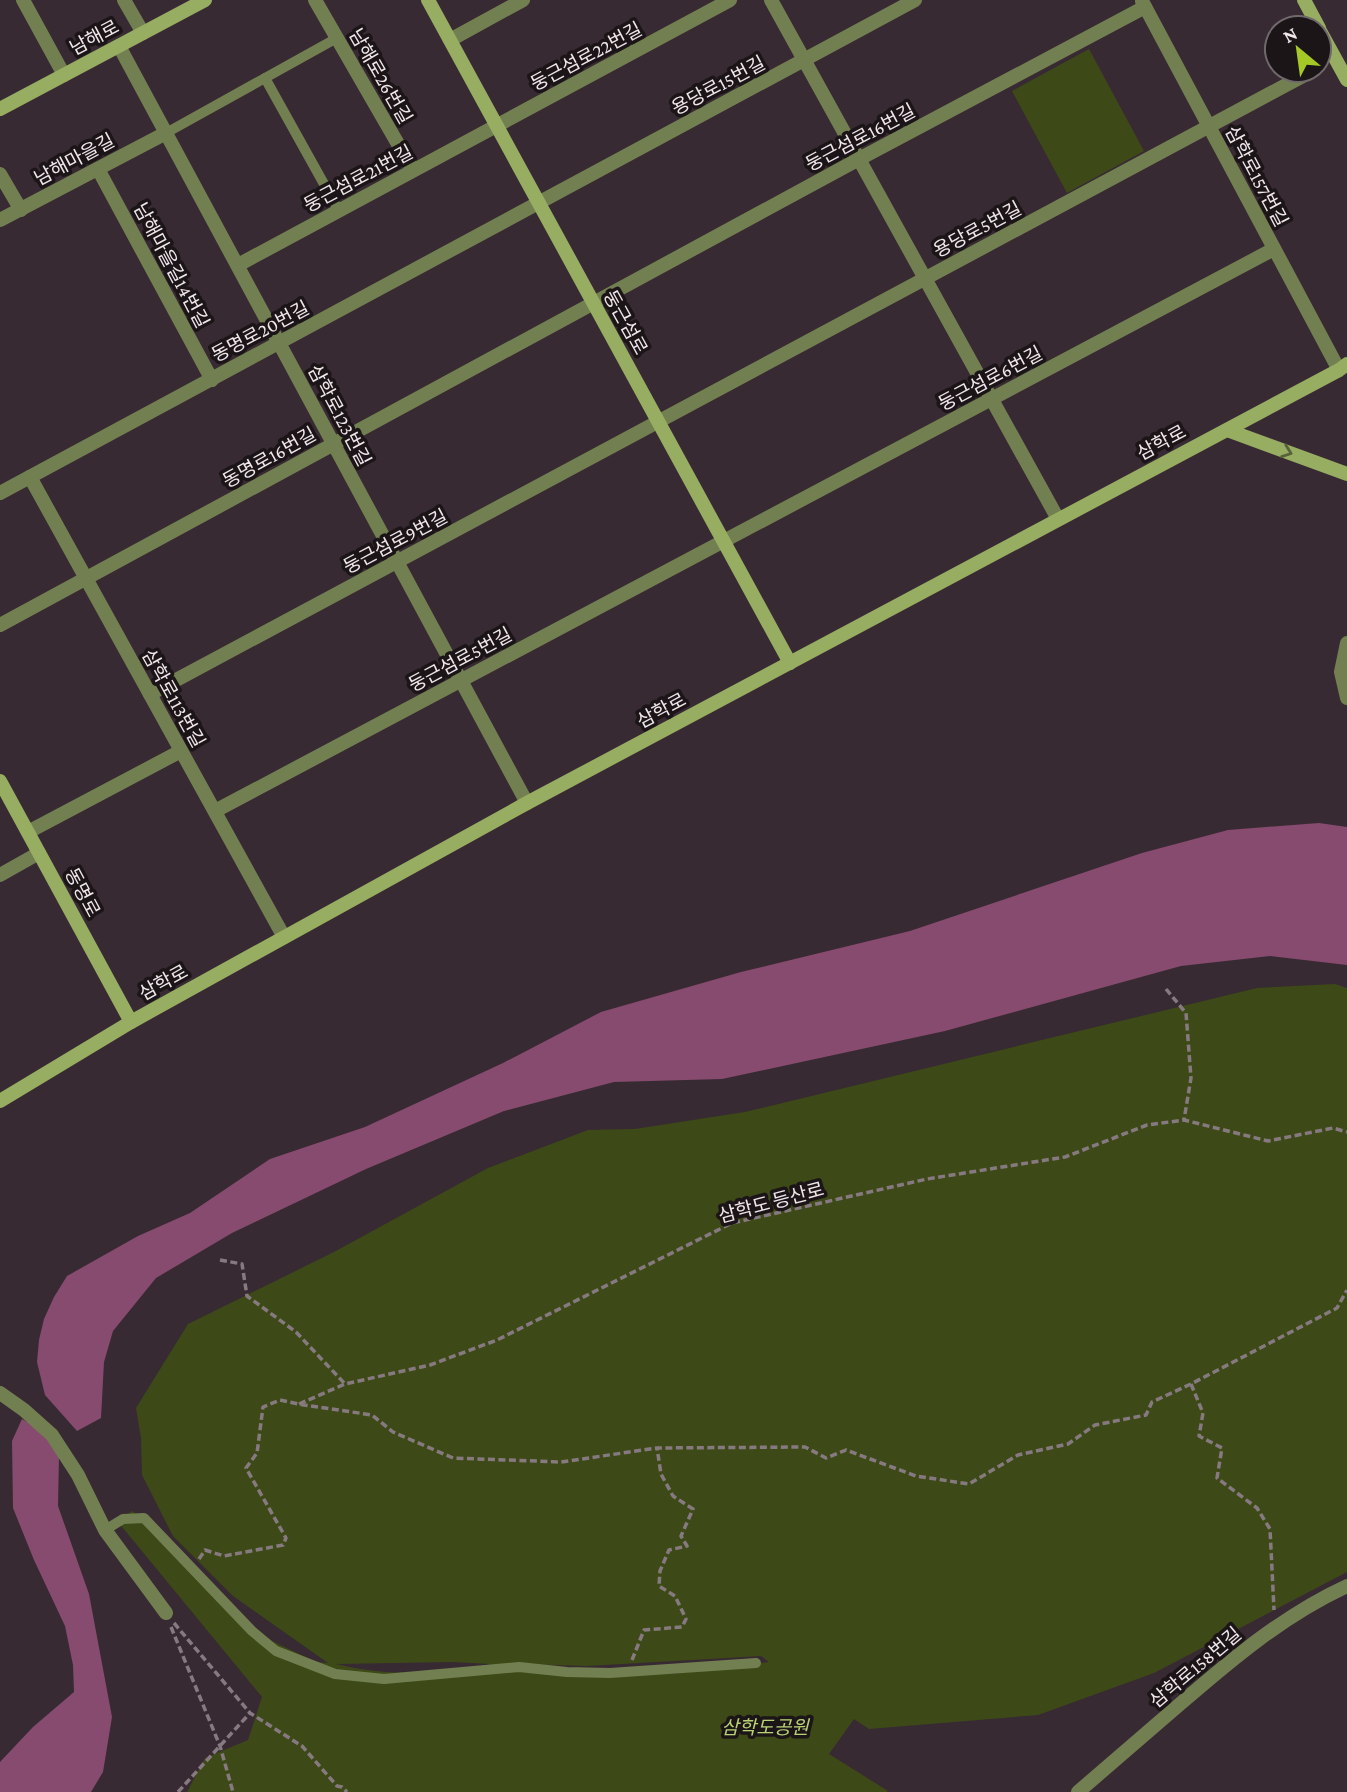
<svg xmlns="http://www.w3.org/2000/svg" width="1347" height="1792" viewBox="0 0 1347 1792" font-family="'Crimson Pro','Noto Sans KR',serif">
<rect width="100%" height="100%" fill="#382a32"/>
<g fill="#3d4a17" fill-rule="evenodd">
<polygon points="1089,49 1144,151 1067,193 1012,91"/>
<path d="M1335,984L1347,988V1572L1154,1673L1038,1715L869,1729L854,1719L829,1754L888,1791L886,1792H187L205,1758L248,1740L262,1697L118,1522L132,1511L171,1542L178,1560L270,1640L316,1662L328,1663L233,1596L173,1536L142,1475L141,1438L136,1408L188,1324L334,1252L488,1168L588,1130L635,1129L745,1112L1257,988ZM761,1656L769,1662L673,1674L546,1668L520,1664L587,1666ZM452,1662L491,1664C443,1676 384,1676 336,1664Z"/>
</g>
<g fill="#874b6f">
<polygon points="1319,823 1347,827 1347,965 1270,956 1181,966 945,1031 722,1079 614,1082 504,1111 366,1169 232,1233 156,1278 113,1331 104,1362 101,1418 77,1431 45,1395 37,1362 39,1340 44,1319 54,1297 67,1276 138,1236 190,1213 270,1159 365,1127 503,1063 601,1012 741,972 910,931 1142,853 1228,830"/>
<polygon points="22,1419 45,1432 59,1456 58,1506 89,1594 112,1717 103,1772 91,1792 0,1792 0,1762 33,1727 74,1692 73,1665 65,1626 34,1560 13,1508 12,1441"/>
</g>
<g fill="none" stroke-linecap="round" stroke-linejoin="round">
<g stroke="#867a80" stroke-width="3.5" stroke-dasharray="7 3.5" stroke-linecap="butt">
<polyline points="1166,989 1186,1013 1191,1078 1184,1120"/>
<polyline points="220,1260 242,1264 247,1296 296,1332 345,1384"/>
<polyline points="1191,1384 1203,1413 1199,1436 1222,1448 1217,1478 1257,1508 1270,1529 1274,1610"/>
<polyline points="299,1404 345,1384 430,1365 497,1340 732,1223 927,1179 1065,1157 1147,1125 1184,1120 1268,1141 1333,1128 1347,1132"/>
<polyline points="199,1559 205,1550 224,1556 283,1545 286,1538 246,1468 257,1453 263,1407 280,1400 298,1404 372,1415 393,1432 453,1458 561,1462 657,1448 805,1447 826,1458 846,1450 916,1476 969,1484 1018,1455 1068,1444 1095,1425 1146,1415 1152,1402 1191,1384 1337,1308 1347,1290"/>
<polyline points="174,1623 250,1713 302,1746 337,1786 342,1787 347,1792"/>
<polyline points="171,1627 220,1746 233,1792"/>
<polyline points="632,1660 644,1630 682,1627 686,1619 675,1596 659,1586 660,1571 669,1550 687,1546 681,1536 693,1509 673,1496 661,1474 657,1448"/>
<polyline points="178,1792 250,1713"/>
</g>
<g stroke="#728051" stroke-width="10">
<polyline points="265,78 339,211"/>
<polyline points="166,133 337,38"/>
<polyline points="105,1530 123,1519 144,1518 252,1631 276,1651 335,1674 384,1679 519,1667 567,1672 610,1673 756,1663"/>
</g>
<g stroke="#728051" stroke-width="14">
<polyline points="23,0 64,75"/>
<polyline points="124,0 143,33"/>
<polyline points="315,0 413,170"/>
<polyline points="771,0 1058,519"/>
<polyline points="1142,1 1339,370"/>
<polyline points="450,40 523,0"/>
<polyline points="119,46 527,803"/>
<polyline points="98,169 212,380"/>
<polyline points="0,174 21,210"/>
<polyline points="0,220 166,133"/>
<polyline points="238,265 730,0"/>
<polyline points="30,477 284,937"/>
<polyline points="0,493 915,0"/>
<polyline points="0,625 859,159 1145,7"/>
<polyline points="1347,643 1341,672 1347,698"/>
<polyline points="150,694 1314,70"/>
<polyline points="215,811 1274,249"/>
<polyline points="28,832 181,751"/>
<polyline points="0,875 39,853"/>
<polyline points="0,1393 24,1410 52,1435 78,1475 105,1530 166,1613"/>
<path d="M1078,1792C1112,1763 1146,1733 1180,1704C1232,1659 1284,1615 1347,1586"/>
</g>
<g stroke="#97ad61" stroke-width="14">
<polyline points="428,0 790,663"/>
<polyline points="1304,0 1319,28"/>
<polyline points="1319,29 1347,80"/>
<polyline points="0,109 205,0"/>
<polyline points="1227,430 1347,474"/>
<polyline points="0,781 131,1022"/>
<polyline points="0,1101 131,1022 527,803 1339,370 1347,364"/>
</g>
</g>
<defs><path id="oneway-chevron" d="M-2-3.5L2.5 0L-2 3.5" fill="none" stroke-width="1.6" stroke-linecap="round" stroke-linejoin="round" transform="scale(1.75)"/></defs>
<use stroke="#59613c" href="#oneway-chevron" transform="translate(1287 452) rotate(20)"/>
<g text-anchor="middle" stroke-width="7" stroke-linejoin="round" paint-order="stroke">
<g font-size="19" fill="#f0e7eb" stroke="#1b1518">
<text transform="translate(94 37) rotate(-28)" y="7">남해로</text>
<text transform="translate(586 56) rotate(-28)" y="7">둥근섬로22번길</text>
<text transform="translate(381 76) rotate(60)" y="7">남해로26번길</text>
<text transform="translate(718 85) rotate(-28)" y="7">용당로15번길</text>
<text transform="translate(860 137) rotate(-28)" y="7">둥근섬로16번길</text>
<text transform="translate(74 159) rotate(-28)" y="7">남해마을길</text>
<text transform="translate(1257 176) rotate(62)" y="7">삼학로157번길</text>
<text transform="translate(358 178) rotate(-28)" y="7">둥근섬로21번길</text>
<text transform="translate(977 229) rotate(-28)" y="7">용당로5번길</text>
<text transform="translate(172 265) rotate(62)" y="7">남해마을길14번길</text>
<text transform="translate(626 322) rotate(61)" y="7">둥근섬로</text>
<text transform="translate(260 331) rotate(-28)" y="7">동명로20번길</text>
<text transform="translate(990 378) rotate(-28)" y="7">둥근섬로6번길</text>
<text transform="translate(340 415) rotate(62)" y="7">삼학로123번길</text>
<text transform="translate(1161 442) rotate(-28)" y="7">삼학로</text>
<text transform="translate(269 457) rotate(-29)" y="7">동명로16번길</text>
<text transform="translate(395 541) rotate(-28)" y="7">둥근섬로9번길</text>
<text transform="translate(460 659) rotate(-28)" y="7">둥근섬로5번길</text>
<text transform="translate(174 698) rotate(61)" y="7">삼학로113번길</text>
<text transform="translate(661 710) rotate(-28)" y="7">삼학로</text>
<text transform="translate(83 892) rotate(62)" y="7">동명로</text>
<text transform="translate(163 982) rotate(-29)" y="7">삼학로</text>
<text transform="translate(771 1202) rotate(-15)" y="7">삼학도 등산로</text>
<text transform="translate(1195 1667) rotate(-40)" y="7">삼학로158번길</text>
</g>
<g font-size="19" font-style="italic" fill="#b8d275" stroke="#1b1518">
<text x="765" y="1734">삼학도공원</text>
</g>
</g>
<g transform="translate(1298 49) rotate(331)"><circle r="33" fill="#1b1518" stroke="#70696c" stroke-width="2"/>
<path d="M0-5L12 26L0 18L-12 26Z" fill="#a4c825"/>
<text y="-10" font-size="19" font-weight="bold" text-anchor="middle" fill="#f0e7eb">N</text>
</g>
</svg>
